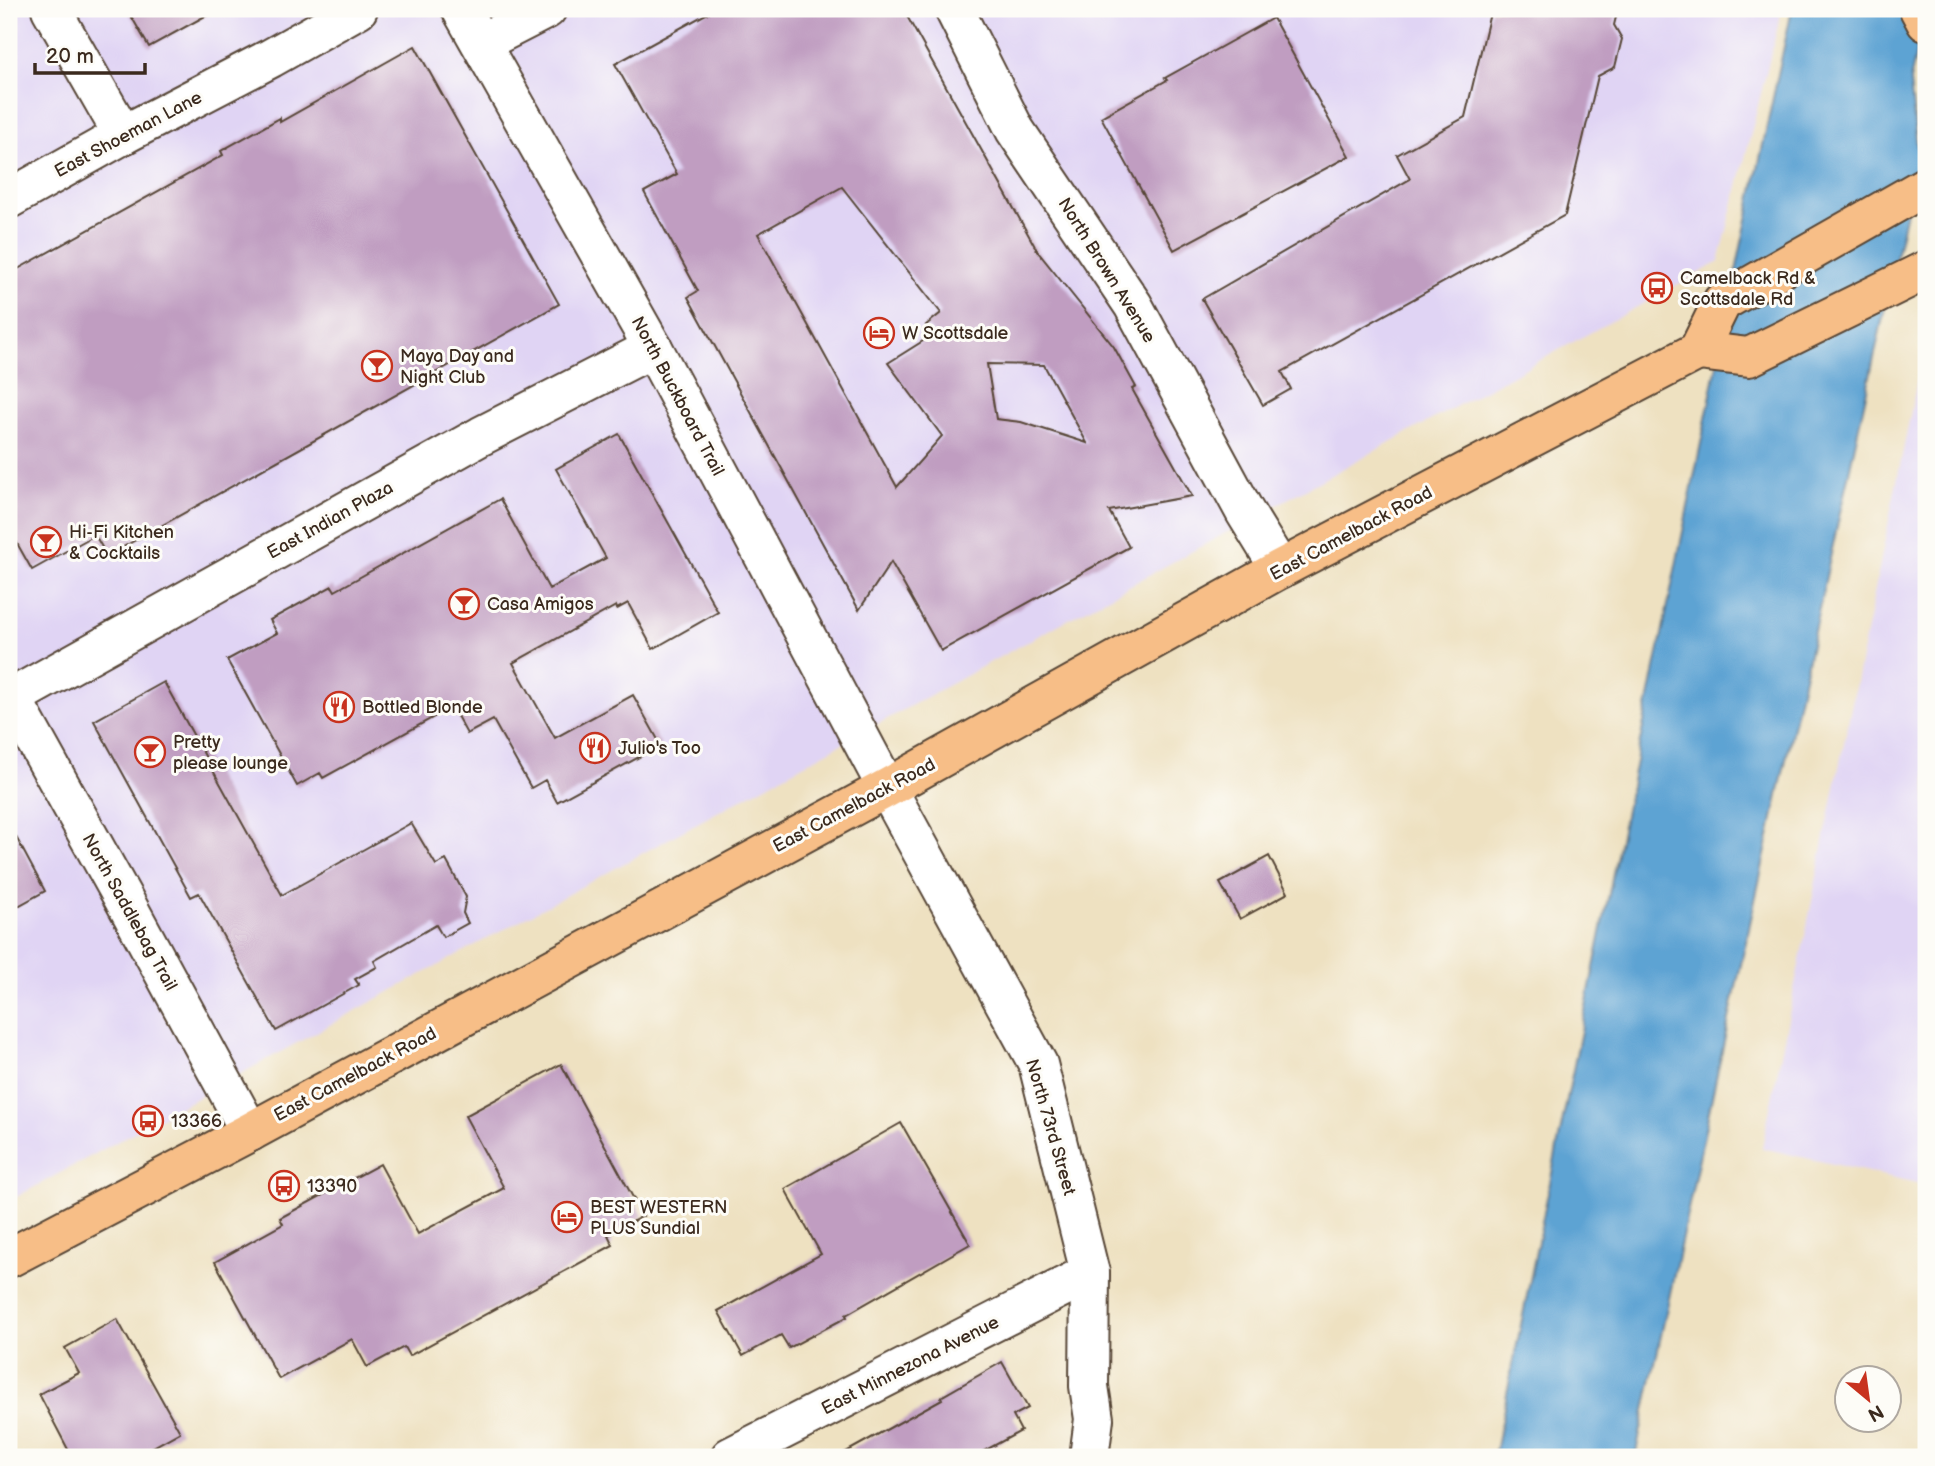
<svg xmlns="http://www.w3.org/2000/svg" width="1935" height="1466" viewBox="0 0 1935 1466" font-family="'Balsamiq Sans',sans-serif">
<rect width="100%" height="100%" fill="#fdfcf7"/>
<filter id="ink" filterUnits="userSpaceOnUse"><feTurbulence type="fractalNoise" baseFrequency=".0143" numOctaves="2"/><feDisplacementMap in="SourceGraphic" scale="14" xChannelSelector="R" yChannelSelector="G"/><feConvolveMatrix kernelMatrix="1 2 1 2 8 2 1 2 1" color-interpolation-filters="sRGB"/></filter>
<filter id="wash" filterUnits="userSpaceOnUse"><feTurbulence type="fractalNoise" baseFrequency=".00686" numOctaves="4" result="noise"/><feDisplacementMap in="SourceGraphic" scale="28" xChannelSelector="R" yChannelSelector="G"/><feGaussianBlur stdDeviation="1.57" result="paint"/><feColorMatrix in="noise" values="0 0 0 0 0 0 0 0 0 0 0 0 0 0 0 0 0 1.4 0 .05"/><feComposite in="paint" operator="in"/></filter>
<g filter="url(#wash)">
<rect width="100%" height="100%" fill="#eee1c1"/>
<g fill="#e0d4f4">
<polygon points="9,9 1782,9 1719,262 9,1201"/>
<polygon points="1926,337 1926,1185 1762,1148"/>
</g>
<polygon fill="#5da3d3" stroke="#4c6678" stroke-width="2" points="1792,9 1925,9 1910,81 1918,157 1717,1074 1635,1457 1494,1457 1740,252"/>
<g id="blocks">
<g fill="#c09dc1" fill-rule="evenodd">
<polygon points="127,9 218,9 149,47"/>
<path d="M715,9H903L1038,252L1114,347L1136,387L1132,389L1192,496L1109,511L1129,547L941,651L891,562L859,610L688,297L698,291L644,192L677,174L615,64ZM842,187L941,313L926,325L934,334L888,363L942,436L897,487L758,234ZM987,364L1044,365L1087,443L1021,422L996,419Z"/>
<polygon points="1491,9 1618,9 1614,25 1622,39 1615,67 1598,76 1565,215 1282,372 1291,389 1263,405 1202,299 1410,179 1397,155 1465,117"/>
<polygon points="1273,18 1349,156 1174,250 1101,117 1167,80 1165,78"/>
<polygon points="415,46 559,304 107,556 95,535 32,570 9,529 9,274 223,155 221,151 280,118 280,122"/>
<polygon points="619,434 718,612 653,649 628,603 617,609 616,606 513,663 555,738 633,695 661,745 557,802 545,780 531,788 493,720 467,734 452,707 323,778 320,773 297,786 227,660 277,633 270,620 332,586 335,591 500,499 549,589 606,558 556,469"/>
<polygon points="164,682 282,895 411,823 436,865 446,860 466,897 463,913 468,923 443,937 436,925 374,961 377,967 355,979 359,985 276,1031 199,893 191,897 94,721"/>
<polygon points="9,824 45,891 9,911"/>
<polygon points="1269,856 1288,893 1240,919 1220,883"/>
<polygon points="561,1064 643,1216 608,1235 613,1245 409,1356 404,1347 367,1367 352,1339 279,1379 215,1262 283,1224 280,1218 380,1164 418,1234 504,1188 465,1116"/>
<polygon points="901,1123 970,1244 846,1315 847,1317 789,1348 781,1335 743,1356 718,1311 821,1254 785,1189"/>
<polygon points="117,1319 180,1432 135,1457 72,1457 39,1394 79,1373 65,1348"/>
<polygon points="1002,1362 1028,1408 1013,1416 1021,1431 973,1457 837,1457 942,1399 941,1397"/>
</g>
</g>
</g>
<g filter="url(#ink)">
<use href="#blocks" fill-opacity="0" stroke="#564536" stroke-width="2"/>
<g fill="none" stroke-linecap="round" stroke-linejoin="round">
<g stroke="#564536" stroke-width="42">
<g id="minor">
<polyline points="51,9 123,135"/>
<polyline points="461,9 653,348 887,788 1038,1064 1090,1273 1089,1386 1094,1419 1089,1457"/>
<polyline points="954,9 1015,130 1133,305 1245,512 1280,569"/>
<polyline points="481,43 547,9"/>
<polyline points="9,199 123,135 271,58 358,9"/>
<polyline points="9,693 128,907 250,1132"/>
<polyline points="11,698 481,436 653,348"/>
<polyline points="730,1457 1090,1273"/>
</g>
</g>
<g stroke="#564536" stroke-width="42">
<g id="major">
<polyline points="1919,9 1926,22"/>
<polyline points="1698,351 1749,357 1926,270"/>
<polyline points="9,1258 250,1132 887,788 1280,569 1698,351 1722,302 1926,186"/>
</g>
</g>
<use href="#minor" stroke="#fff" stroke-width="38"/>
<use href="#major" stroke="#f7be87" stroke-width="38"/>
</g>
</g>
<defs>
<g id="bus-ring" transform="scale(1.575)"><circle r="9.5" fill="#fdfcf7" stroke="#c8321e" stroke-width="1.5"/><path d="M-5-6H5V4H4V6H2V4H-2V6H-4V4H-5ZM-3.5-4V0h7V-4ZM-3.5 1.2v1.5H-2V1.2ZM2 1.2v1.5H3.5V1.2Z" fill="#c8321e"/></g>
<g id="hotel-ring" transform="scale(1.575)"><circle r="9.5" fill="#fdfcf7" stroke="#c8321e" stroke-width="1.5"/><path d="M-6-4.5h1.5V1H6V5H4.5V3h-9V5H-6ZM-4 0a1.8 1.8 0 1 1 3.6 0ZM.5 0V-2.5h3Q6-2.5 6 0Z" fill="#c8321e"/></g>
<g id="bar-ring" transform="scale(1.575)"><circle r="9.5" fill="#fdfcf7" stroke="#c8321e" stroke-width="1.5"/><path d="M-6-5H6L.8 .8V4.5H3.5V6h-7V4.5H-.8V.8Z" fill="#c8321e"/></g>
<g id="restaurant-ring" transform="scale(1.575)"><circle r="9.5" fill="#fdfcf7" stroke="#c8321e" stroke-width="1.5"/><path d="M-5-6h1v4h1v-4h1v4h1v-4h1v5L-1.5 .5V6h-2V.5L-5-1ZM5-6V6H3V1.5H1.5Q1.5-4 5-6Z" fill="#c8321e"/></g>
</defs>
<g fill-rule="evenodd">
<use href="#bus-ring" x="1657" y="288"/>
<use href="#hotel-ring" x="879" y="333"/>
<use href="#bar-ring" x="377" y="366"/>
<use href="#bar-ring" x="46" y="542"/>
<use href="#bar-ring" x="464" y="604"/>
<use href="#restaurant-ring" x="339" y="707"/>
<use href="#restaurant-ring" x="595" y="748"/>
<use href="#bar-ring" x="150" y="752"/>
<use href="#bus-ring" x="148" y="1121"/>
<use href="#bus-ring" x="284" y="1186"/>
<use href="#hotel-ring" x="567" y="1217"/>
</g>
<g text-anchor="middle" stroke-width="6" stroke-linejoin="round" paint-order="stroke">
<g font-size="18" fill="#3b2a1e" stroke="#fdfcf7">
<text transform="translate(128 134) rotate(-28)" y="6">East Shoeman Lane</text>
<text transform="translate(1107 270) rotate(58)" y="6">North Brown Avenue</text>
<text transform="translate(678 396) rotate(62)" y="6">North Buckboard Trail</text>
<text transform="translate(330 520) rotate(-29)" y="6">East Indian Plaza</text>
<text transform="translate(1351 533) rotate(-28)" y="6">East Camelback Road</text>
<text transform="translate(854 805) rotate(-28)" y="6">East Camelback Road</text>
<text transform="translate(130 912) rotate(61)" y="6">North Saddlebag Trail</text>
<text transform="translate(355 1074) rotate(-28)" y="6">East Camelback Road</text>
<text transform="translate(1051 1127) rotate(74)" y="6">North 73rd Street</text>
<text transform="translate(910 1365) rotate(-27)" y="6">East Minnezona Avenue</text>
</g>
<g font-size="18" fill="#3b2a1e" stroke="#fdfcf7" text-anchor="start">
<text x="1680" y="284">Camelback Rd &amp;<tspan x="1680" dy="21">Scottsdale Rd</tspan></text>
<text x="902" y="339">W Scottsdale</text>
<text x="400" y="362">Maya Day and<tspan x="400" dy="21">Night Club</tspan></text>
<text x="69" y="538">Hi-Fi Kitchen<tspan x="69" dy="21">&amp; Cocktails</tspan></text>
<text x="487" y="610">Casa Amigos</text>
<text x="362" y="713">Bottled Blonde</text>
<text x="173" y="748">Pretty<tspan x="173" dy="21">please lounge</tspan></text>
<text x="618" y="754">Julio's Too</text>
<text x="171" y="1127">13366</text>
<text x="307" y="1192">13390</text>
<text x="590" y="1213">BEST WESTERN<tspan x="590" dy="21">PLUS Sundial</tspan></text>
</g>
</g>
<rect width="1935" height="1466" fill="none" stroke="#fdfcf7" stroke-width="35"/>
<g transform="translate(1868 1399) rotate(151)"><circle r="33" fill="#fdfcf7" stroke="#afa8a0" stroke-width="2"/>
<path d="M0-5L12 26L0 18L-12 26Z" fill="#c8321e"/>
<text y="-10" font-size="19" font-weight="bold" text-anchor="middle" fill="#3b2a1e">N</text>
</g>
<path d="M35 63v10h110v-10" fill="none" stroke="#3b2a1e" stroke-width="3.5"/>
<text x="46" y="63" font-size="21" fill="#3b2a1e" stroke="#fdfcf7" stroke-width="5" paint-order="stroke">20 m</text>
</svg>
